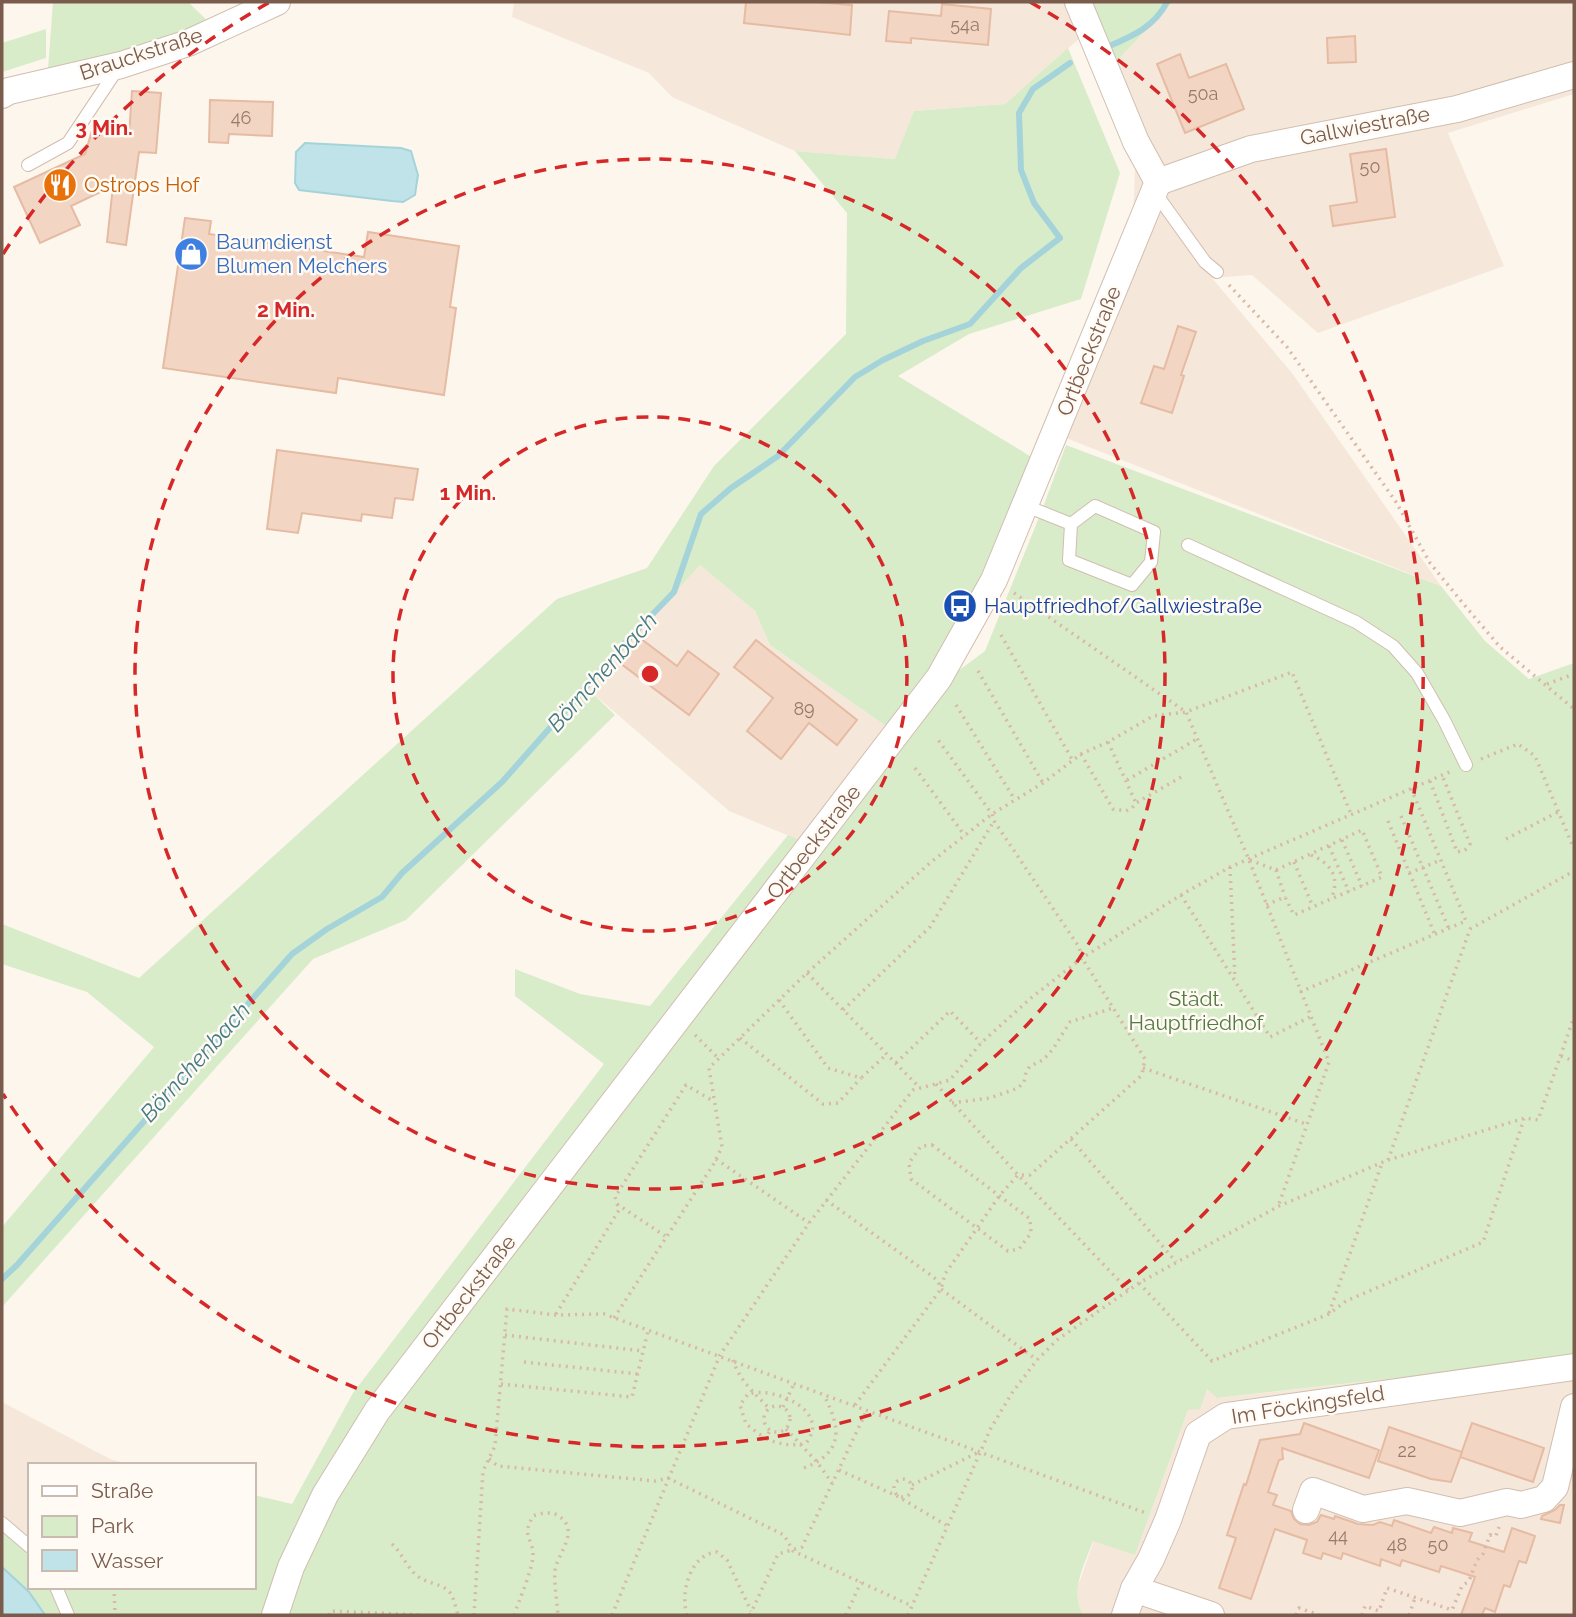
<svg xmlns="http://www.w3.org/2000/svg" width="1576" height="1617" viewBox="0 0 1576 1617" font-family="Raleway,sans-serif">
<rect width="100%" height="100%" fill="#fdf6ec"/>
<g fill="#f5e8da">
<polygon points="514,2 1078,2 1090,29 1005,104 914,111 896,159 795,151 672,97 649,73 512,17"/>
<polygon points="1173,2 1574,2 1574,94 1448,133 1504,266 1318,333 1252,275 1212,278 1292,373 1441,586 1056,434 1132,247 1136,142 1108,70"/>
<polygon points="700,565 755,611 770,645 893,731 804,842 729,811 588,689"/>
<polygon points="1574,1358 1574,1615 1083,1615 1080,1611 1077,1599 1078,1586 1094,1540 1135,1555 1188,1410 1207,1389 1218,1398"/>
<polygon points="2,1402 110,1459 131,1465 30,1465 30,1540 2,1518"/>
</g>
<g fill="#d8ecc9">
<polygon points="53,2 188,2 216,29 47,82"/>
<polygon points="1078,2 1173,2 1108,70"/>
<polygon points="46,29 46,58 2,72 2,43"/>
<polygon points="1068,48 1120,173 1081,299 969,334 898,376 1043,464 1026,506 893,731 770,645 755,611 700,565 588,689 615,715 406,920 313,959 2,1307 2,1227 154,1047 87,992 2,964 2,924 139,978 557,599 647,568 714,466 846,334 847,213 795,151 895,159 914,111 1005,104"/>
<path d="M1066,445L1441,586L1485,641L1529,679L1574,663V1358L1217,1398L1207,1389L1200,1409L1188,1410L1135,1555L1093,1541C1085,1564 1069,1591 1083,1615H2V1528C30,1552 30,1551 30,1587H254V1495L292,1504L353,1393L604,1064L515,996V969L580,994L650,1006L788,835L804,842L943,682L985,651L1042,510Z"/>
</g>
<g fill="#bfe3e8" stroke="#a5d3da" stroke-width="2">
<polygon points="305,143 401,148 411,151 418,175 415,195 403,202 392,201 299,190 295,183 296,152"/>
<polygon points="2,1567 29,1592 45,1615 2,1615"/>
</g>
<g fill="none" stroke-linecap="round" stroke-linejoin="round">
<g stroke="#a5d3da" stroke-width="6">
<path d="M1105,48C1130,37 1154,28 1167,2"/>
<polyline points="2,1279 17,1265 292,954 327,929 382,897 402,873 502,782 625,643 674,592 701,514 731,488 778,456 855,377 883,360 923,341 970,324 1021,268 1060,238 1034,203 1021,170 1019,113 1033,89 1070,63"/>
</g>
</g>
<g fill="#f3d5c3" stroke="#e6bba3" stroke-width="2">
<polygon points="746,2 815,2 852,5 850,35 744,23"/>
<polygon points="942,4 991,9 988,45 911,38 911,43 886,41 889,11 941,16"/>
<polygon points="1355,36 1356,62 1328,63 1327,38"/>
<polygon points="1180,54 1189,78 1226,64 1244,109 1185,133 1157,64"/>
<polygon points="132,91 161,93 156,153 139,152 126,245 107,242 113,186 71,206 80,225 40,243 14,187 85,154 94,124 129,135"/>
<polygon points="210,100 273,102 272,136 229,134 228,143 209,142"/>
<polygon points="1386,149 1395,217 1333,226 1330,206 1357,202 1350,154"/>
<polygon points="185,218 211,221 209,234 364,257 368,232 459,246 450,307 456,308 444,395 338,378 336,393 163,368"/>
<polygon points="1178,326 1196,332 1181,375 1184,376 1172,413 1141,403 1154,366 1164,369"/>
<polygon points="277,450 418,469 413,500 395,498 392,518 362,514 361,521 302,513 298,533 267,529"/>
<polygon points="640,638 677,666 688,651 719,674 689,715 620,663"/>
<polygon points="756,640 857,720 837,745 809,723 781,759 747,731 773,698 734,667"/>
<polygon points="1304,1423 1379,1450 1369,1478 1282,1448 1283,1459 1279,1460 1268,1492 1277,1495 1273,1505 1291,1511 1294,1519 1300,1524 1309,1525 1317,1522 1321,1515 1334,1519 1335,1516 1358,1524 1373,1525 1380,1522 1392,1526 1394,1520 1431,1533 1434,1527 1452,1533 1453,1528 1472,1533 1469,1541 1504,1552 1512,1528 1535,1536 1526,1563 1519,1561 1510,1587 1504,1585 1495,1612 1485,1608 1482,1615 1461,1615 1475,1577 1441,1566 1439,1572 1402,1560 1400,1566 1381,1559 1380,1566 1343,1553 1341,1559 1323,1553 1321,1559 1303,1553 1307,1540 1275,1529 1251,1599 1219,1588 1236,1538 1227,1535 1244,1484 1246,1485 1260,1440 1300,1434"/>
<polygon points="1472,1423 1544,1448 1533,1482 1460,1457"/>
<polygon points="1389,1427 1462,1452 1451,1482 1431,1479 1378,1461"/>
<polygon points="1560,1505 1564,1505 1560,1523 1541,1519 1542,1516 1555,1510"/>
</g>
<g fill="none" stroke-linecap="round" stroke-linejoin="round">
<g stroke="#d1beb0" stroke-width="14">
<g id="lane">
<polyline points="28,165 68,143 118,68"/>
<polyline points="1154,191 1205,262 1217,272"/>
<polyline points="1026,506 1071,524 1069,560 1132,585 1151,562 1154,532 1095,506 1071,524"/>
<polyline points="1188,545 1356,622 1393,646 1417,673 1444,720 1466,765"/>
<polyline points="2,1523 30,1547"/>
<polyline points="56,1587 68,1615"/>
</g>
</g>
<g stroke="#d1beb0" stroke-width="28">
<g id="street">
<polyline points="1078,2 1136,142 1158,182"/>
<polyline points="2,95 9,91 121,65 188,43 277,2"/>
<polyline points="1158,182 1251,149 1457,109 1574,75"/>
<polyline points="1306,1510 1313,1491 1363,1509 1407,1501 1460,1513 1507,1502 1521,1505 1544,1499 1555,1487 1574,1407"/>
<polyline points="1134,1589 1211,1615"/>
<polyline points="275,1615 291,1567 325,1495 377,1411 939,678 994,580 1158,182"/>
<polyline points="1125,1615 1134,1589 1151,1559 1168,1520 1198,1434 1226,1416 1574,1367"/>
</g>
</g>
<g stroke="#d9b8a5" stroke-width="3.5" stroke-dasharray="2 5" stroke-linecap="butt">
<polyline points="1229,285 1287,347 1396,502 1430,563 1466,607 1500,647 1574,709"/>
<polyline points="1014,593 1186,712 1249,860 1329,1062 1279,1204"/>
<polyline points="1001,635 1073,761"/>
<polyline points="978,671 1043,783"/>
<polyline points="1547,684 1574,674"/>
<polyline points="956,705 1015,800"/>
<polyline points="1108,742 1136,803"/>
<polyline points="1081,754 1113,809 1126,811 1132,808 1136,803 1181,777"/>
<polyline points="1481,759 1518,744 1535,756 1574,849"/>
<polyline points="915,768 965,836"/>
<polyline points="1127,780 1197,739"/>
<polyline points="1430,781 1457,852 1465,850 1470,844 1442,775"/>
<polyline points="1401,816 1449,929"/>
<polyline points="1388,821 1435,935"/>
<polyline points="1506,839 1558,812"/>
<polyline points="1342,840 1362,886"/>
<polyline points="1329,846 1349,892"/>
<path d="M1311,855C1330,863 1340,876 1332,897"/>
<polyline points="1250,860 1276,870 1362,830 1382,877 1294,915 1285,897 1266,905"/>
<polyline points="1294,862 1313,907"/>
<polyline points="1230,867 1235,979"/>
<polyline points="1276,870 1285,897"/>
<polyline points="1409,873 1441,860"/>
<polyline points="1181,895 1270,1037 1310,1017"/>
<polyline points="807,973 920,1088"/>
<polyline points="1300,992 1466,921 1411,788"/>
<polyline points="779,1000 828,1068 861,1078 887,1054"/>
<polyline points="843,1010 930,927 994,821"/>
<polyline points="695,1035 718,1058"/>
<polyline points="740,1038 823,1104 838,1103 861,1078"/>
<polyline points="1561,1056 1574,1061"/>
<polyline points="896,1063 950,1011 981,1043"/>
<polyline points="1143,1068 1306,1124"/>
<polyline points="936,1084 1018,1175 1128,1290"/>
<polyline points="952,1103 990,1098 1018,1088 1024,1082 1026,1072 1030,1066 1043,1060 1053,1049 1070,1022 1113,1008"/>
<polyline points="1071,1139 1176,1262"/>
<polygon points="932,1145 1030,1219 1031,1233 1019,1249 1008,1251 911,1179 909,1163 921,1146"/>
<polyline points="716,1159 809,1223"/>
<polyline points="1388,1160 1470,929 1574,871"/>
<polyline points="826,1200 932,1276 938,1281 941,1289 1037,1360"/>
<polyline points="617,1204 665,1236"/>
<polyline points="1139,1283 1212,1361 1329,1314 1346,1301 1483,1242 1524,1119"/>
<polyline points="1329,1313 1382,1163"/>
<polyline points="556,1314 619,1210 615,1197 686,1085 713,1101"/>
<polyline points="614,1318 713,1165 722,1147 709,1068 807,973 931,862 992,814 1043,783 1081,754 1108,742 1153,716 1186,712 1292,672 1351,814"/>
<polyline points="505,1335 643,1351"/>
<path d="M733,1360C739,1380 755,1394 769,1408"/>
<polyline points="524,1362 638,1374"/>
<polyline points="501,1384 632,1397 648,1331"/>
<polyline points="855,1405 941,1289 945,1274 1000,1195 1018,1175 1030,1175 1142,1075 1145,1059 1082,958 1079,947 994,821 992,814 936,737"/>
<circle cx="777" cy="1419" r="13"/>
<polyline points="783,1407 794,1384"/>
<polyline points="786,1429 817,1462 832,1483"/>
<path d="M766,1439C780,1444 792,1447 806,1443C832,1411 774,1386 748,1394L740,1405L746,1424L766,1439L770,1430"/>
<polyline points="489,1459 498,1466 655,1481 668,1478 784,1535 793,1551 912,1606"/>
<path d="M804,1468C844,1452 841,1429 824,1395"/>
<polyline points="839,1470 897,1496 946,1525"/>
<circle cx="903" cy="1488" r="9"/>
<polyline points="912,1485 979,1452"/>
<path d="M392,1544C402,1553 406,1566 416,1575C426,1584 444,1583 451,1594C454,1599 456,1609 458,1615"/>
<polyline points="114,1587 115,1615"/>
<polyline points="329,1615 330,1611 421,1615"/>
<polyline points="474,1615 483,1471 495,1446 507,1309 556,1315 604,1314 1146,1513"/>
<path d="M514,1615C519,1601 533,1568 533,1555C533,1538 521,1537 533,1516C541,1513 551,1511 559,1516C581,1532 557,1553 555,1571C554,1585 557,1601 558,1615"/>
<polyline points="612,1615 720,1355 809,1223 913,1090 950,1080 981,1043 1031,998 1082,958 1181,895 1230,867 1452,771"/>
<path d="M687,1615C680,1593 690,1554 717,1552L727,1560L751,1611"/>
<polyline points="750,1615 778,1554 802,1547 867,1410"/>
<polyline points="846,1615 861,1582"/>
<polyline points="908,1615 991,1428 1012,1393 1037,1360 1057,1340 1139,1283 1279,1206 1388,1160 1525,1118 1538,1120 1574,1017"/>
<polyline points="1296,1615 1299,1608 1319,1615"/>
<polyline points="1362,1615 1365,1606 1379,1611 1387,1588 1452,1610 1462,1586 1469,1581 1477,1560 1483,1554 1490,1535 1496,1536 1499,1527"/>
<polyline points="1409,1615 1415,1598"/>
</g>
<use href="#lane" stroke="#fff" stroke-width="12"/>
<use href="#street" stroke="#fff" stroke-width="26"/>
</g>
<g fill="none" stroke="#d62828" stroke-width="3.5" stroke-dasharray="12 9">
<circle cx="650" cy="674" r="257"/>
<circle cx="650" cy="674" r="515"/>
<path d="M3 254A772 772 0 0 1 270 2M1030 2A772 772 0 1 1 3 1094"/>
</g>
<defs>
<g id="restaurant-disc" transform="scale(1.75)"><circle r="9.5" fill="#e8710a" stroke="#fffaf3"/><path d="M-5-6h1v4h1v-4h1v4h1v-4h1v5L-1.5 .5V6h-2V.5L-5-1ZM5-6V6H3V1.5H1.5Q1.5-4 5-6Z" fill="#fff"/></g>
<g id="shop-disc" transform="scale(1.75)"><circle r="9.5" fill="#3f7fe0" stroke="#fffaf3"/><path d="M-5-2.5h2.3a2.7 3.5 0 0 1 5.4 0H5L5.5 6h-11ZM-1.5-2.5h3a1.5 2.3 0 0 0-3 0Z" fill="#fff"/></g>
<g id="bus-disc" transform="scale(1.75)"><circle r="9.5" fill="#1a4fb4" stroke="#fffaf3"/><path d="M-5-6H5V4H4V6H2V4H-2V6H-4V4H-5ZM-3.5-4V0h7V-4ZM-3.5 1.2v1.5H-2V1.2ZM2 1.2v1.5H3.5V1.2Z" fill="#fff"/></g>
</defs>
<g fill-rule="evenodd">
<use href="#restaurant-disc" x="60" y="185"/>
<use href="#shop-disc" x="191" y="254"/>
<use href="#bus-disc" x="960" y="606"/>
</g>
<g text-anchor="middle" stroke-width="5" stroke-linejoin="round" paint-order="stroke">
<g font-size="18" fill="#987a6a">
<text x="965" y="31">54a</text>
<text x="1203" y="100">50a</text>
<text x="241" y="124">46</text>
<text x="1370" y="173">50</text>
<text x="804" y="715">89</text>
<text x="1407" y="1457">22</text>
<text x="1338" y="1542">44</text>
<text x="1397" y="1551">48</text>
<text x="1438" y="1551">50</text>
</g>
<g font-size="21" fill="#7a5c4d" stroke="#fffaf3">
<text transform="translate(141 54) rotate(-18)" y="7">Brauckstraße</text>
<text transform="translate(1365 126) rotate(-11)" y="7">Gallwiestraße</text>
<text transform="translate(1089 351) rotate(-68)" y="7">Ortbeckstraße</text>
<text transform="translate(814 842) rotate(-52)" y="7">Ortbeckstraße</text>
<text transform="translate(469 1292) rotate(-52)" y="7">Ortbeckstraße</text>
<text transform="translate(1308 1405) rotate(-9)" y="7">Im Föckingsfeld</text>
</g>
<g font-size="21" fill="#c56008" stroke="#fffaf3" text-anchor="start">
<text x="84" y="192">Ostrops Hof</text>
</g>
<g font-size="21" fill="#366cbe" stroke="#fffaf3" text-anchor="start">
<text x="216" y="249">Baumdienst<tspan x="216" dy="24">Blumen Melchers</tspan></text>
</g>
<g font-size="21" fill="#164399" stroke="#fffaf3" text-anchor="start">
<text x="984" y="613">Hauptfriedhof/Gallwiestraße</text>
</g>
<g font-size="21" fill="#537a41" stroke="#fffaf3">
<text x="1196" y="1006">Städt.<tspan x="1196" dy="24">Hauptfriedhof</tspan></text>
</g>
<g font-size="23" font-style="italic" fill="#437c86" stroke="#fffaf3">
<text transform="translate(602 672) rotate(-48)" y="8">Börnchenbach</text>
<text transform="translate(195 1062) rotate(-48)" y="8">Börnchenbach</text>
</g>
</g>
<circle cx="650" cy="674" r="10" fill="#d62828" stroke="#fffaf3" stroke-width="3.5"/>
<g font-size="21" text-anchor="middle" font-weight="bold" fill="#d62828" stroke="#fffaf3" stroke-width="5" stroke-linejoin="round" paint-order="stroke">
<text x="104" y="135">3 Min.</text>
<text x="286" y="317">2 Min.</text>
<text x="468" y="500">1 Min.</text>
</g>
<rect width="1576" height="1617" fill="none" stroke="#7a5c4d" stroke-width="7"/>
<rect x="28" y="1463" width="228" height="126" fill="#fffaf3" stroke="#cabbb1" stroke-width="2"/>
<rect x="42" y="1486" width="35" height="10" fill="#ffffff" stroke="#cabbb1" stroke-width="2"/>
<text x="91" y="1498" font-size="21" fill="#7a5c4d">Straße</text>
<rect x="42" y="1516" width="35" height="21" fill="#d8ecc9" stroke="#cabbb1" stroke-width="2"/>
<text x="91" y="1533" font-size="21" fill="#7a5c4d">Park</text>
<rect x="42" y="1550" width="35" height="21" fill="#bfe3e8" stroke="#cabbb1" stroke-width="2"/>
<text x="91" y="1568" font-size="21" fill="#7a5c4d">Wasser</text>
</svg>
